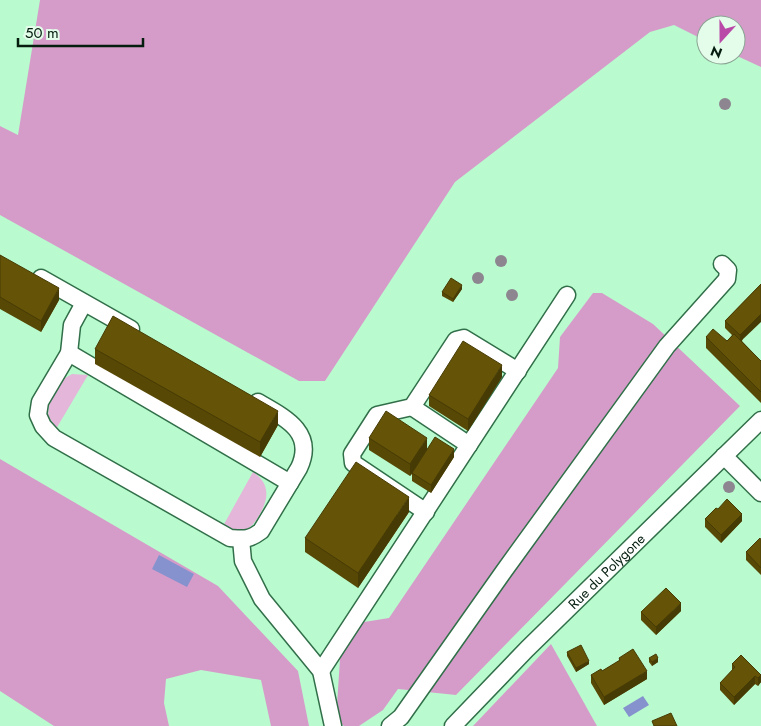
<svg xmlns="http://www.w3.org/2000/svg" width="761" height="726" viewBox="0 0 761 726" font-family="Jost,sans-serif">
<rect width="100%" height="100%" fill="#b9fbce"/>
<g fill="#e4b6d9">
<polygon points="72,374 88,375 56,429 48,415 49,405 59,383 65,378"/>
<path d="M253,472C270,483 269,498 260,514C257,519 253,526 247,529C239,532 231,529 223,526Z"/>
</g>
<g fill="#d69cc9">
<polygon points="40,0 761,0 761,67 735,55 736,25 706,25 706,41 674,25 650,32 455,182 325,381 299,381 0,215 0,126 18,135"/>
<polygon points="593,293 602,293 653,324 740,406 456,695 398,689 383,710 359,726 344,726 336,720 340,659 358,623 389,618 558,368 560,337"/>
<polygon points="0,459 218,586 298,671 309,726 271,726 261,680 201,670 166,679 164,703 169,726 54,726 0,691"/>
<polygon points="551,644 597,726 473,726"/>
</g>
<g fill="#8592ce">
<polygon points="159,555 194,574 187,587 152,569"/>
<polygon points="643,696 649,705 629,717 623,708"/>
</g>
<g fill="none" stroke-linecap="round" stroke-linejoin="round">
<g stroke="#316f49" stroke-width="19">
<g id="minor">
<polyline points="41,278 131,329"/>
<path d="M84,303L72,325L69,353L40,402L38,415L43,426L54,438L230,538C245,539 249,540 261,531L299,468C316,432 284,417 258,402"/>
<polyline points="69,353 290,483"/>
<polyline points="412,407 469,445"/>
<polyline points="724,456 761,493"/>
<polyline points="426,512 353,463 352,454 377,415 412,407 456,340 464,338 518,371"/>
<polyline points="241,539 243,561 262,599 321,671 333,726"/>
<polyline points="321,671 567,295"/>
<polyline points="390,726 401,717 504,571 667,346 727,279 728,270 722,264"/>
<path id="s1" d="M453,726L527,649L761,420"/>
</g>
</g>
<use href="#minor" stroke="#fff" stroke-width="16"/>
</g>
<g fill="#8d8590">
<circle cx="725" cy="104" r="6"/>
<circle cx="501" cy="261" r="6"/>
<circle cx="478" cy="278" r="6"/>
<circle cx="512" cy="295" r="6"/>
<circle cx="729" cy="487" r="6"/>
</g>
<g fill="#574806">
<polygon points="0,255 59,300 41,332 0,309"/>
<polygon points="761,284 742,341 761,361 761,403 706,348 706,337 727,341 732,335 725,328 725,321"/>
<polygon points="462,289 453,302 442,296 442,292"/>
<polygon points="95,349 278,425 260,457 95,364"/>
<polygon points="502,377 468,431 429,406 429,395"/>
<polygon points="369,438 427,449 454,457 431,493 412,481 412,474 410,476 369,450"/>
<polygon points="409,512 358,588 305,552 305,538"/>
<polygon points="705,519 742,521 721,543 705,527"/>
<polygon points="761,540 761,575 746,560 746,552"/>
<polygon points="681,611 656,635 641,620 641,612"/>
<polygon points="567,652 589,664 576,672 567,656"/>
<polygon points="741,655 761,682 758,686 755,684 734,705 720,690 720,683 732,671 732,664"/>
<polygon points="619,658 647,679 604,705 591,683 591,675 602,671 619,661"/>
<polygon points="649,658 658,662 652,666 649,662"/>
</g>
<g fill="#473b05">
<polygon points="462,285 462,289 453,302 453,299"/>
<polygon points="59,288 59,300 41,332 41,321"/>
<polygon points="761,314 761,322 740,342 740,335"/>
<polygon points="502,365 502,377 468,431 468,419"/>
<polygon points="278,411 278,425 260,457 260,442"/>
<polygon points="427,438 427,449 410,476 410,464"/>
<polygon points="454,449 454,457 431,493 431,485"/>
<polygon points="409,497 409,512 358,588 358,573"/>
<polygon points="742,514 742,521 721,543 721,535"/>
<polygon points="681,603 681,611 656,635 656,627"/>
<polygon points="658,658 658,662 652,666 652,662"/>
<polygon points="589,661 589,664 576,672 576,668"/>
<polygon points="647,671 647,679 604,705 604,697"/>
<polygon points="761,675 761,682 758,686 758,678"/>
<polygon points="755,676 755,684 734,705 734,697"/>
</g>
<g fill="#655407" stroke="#473b05">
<polygon points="0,255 59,288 41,321 0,297"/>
<polygon points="451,278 462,285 453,299 442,292"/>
<polygon points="761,284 761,314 740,335 725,321"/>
<polygon points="113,316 278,411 260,442 95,349"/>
<polygon points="713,329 727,341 734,334 761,361 761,392 706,337"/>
<polygon points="463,341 502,365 468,419 429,395"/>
<polygon points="386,411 427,438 410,464 369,438"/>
<polygon points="435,437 454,449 431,485 412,473"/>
<polygon points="356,462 409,497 358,573 305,538"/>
<polygon points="727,499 742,514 721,535 705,519 716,508 718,509"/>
<polygon points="760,538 761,540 761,568 746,552"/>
<polygon points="666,588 681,603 656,627 641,612"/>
<polygon points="581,645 589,661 576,668 567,652"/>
<polygon points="633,649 647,671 604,697 591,675 601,669 602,671 620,660 619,658"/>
<polygon points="656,654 658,658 652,662 649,658"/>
<polygon points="741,655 761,675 758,678 755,676 734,697 720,683 735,667 732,664"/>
<polygon points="671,713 677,726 654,726 652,721"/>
</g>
<g text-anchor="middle" stroke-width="5" stroke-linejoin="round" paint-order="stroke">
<g font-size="14" fill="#041d0e" stroke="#e4fdeb">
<text dy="5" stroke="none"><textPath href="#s1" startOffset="218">Rue du Polygone</textPath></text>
</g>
</g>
<g transform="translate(721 40) rotate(201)"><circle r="24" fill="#e4fdeb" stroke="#8aa393"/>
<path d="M0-4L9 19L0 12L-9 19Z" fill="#ba4aa7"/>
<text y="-8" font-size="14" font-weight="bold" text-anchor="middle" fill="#041d0e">N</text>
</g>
<path d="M18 38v8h125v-8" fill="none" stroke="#041d0e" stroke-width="2.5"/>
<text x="25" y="38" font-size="15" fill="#041d0e" stroke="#e4fdeb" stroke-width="4" paint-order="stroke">50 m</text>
</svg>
